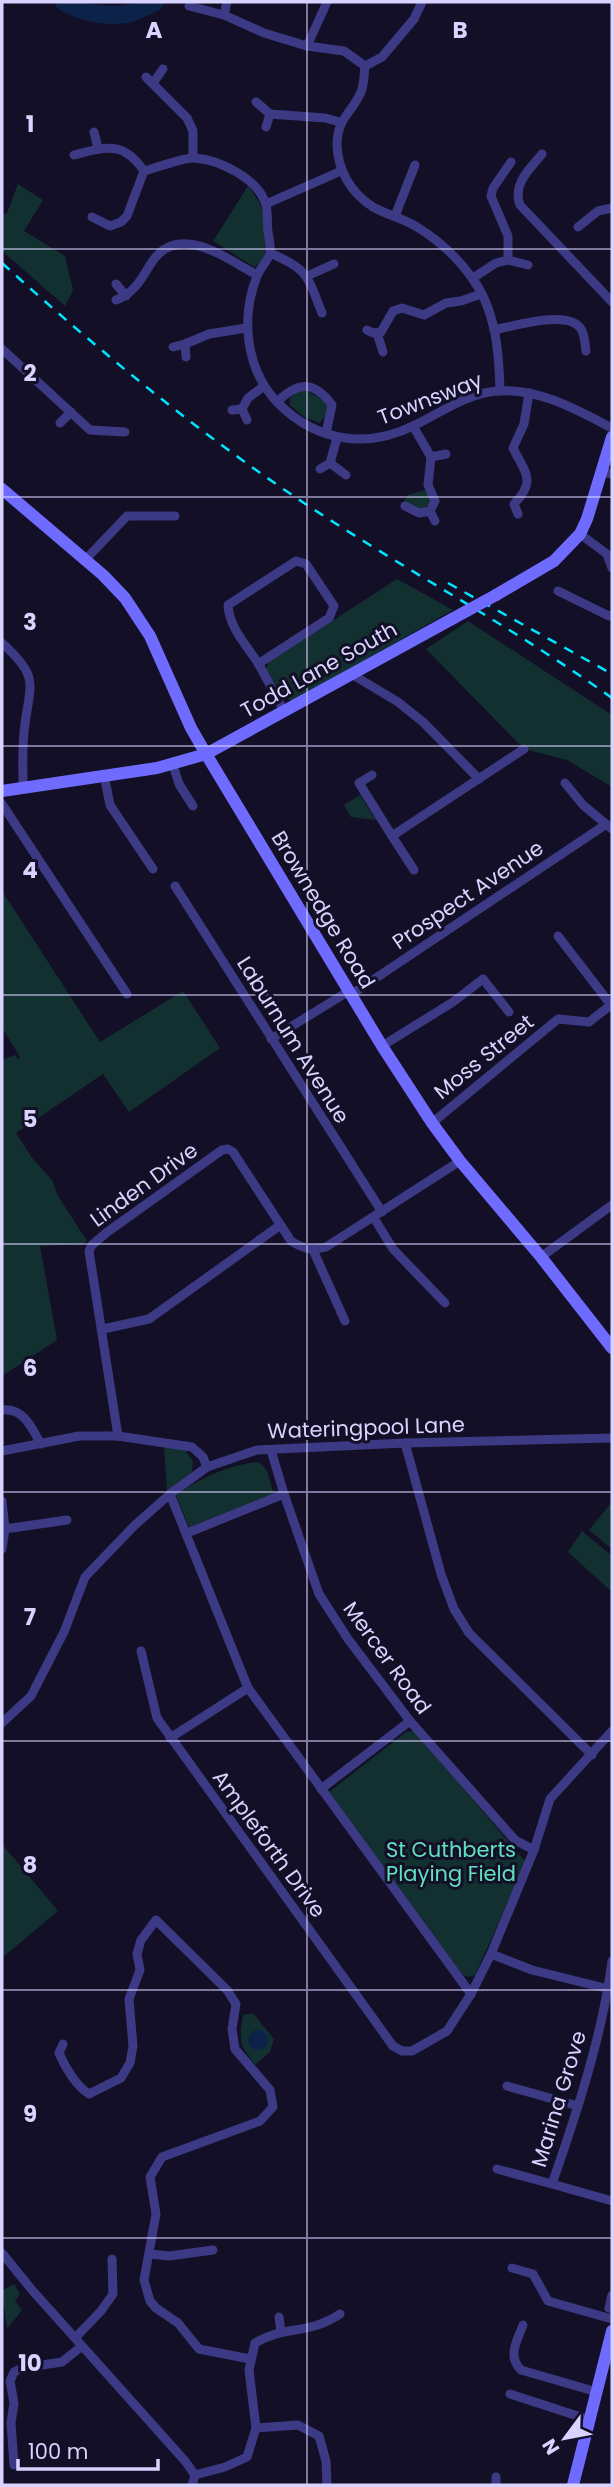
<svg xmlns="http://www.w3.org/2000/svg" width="614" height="2487" viewBox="0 0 614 2487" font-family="Poppins,sans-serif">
<rect width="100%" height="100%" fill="#130f26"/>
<g fill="#12302f">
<polygon points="18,184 43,200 24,231 65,256 73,290 65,306 2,251 2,215 7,213"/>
<path d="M248,186C253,193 260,201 262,210C268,226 271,259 254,267L213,241Z"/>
<path d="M297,390C311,391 318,395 327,405L326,414L320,423L304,417L290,405V399Z"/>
<polygon points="424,490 429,491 431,503 422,510 404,501 408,495"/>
<polygon points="397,579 453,610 292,701 282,697 266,669 269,662"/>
<polygon points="468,621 612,715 612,787 567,760 524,749 426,649"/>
<polygon points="360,795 376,820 351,817 344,805"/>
<polygon points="2,891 100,1042 183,991 220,1048 129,1112 103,1074 16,1133 32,1158 52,1180 58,1196 87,1241 83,1244 40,1246 57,1340 2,1376 2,1060 15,1055 18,1059 20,1057 2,1028"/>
<polygon points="164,1447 185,1450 193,1461 192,1472 167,1491"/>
<path d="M256,1462C269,1465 270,1483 274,1494L189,1527L176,1495C203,1477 223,1467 256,1462Z"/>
<polygon points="612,1502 612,1549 589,1530"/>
<polygon points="582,1531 612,1556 612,1592 568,1552"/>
<polygon points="411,1731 416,1733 526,1862 475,1975 469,1977 463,1975 329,1792 406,1732"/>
<polygon points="2,1844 58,1911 2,1958"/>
<path d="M253,2013L274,2039L270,2052L255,2065C239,2045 239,2041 243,2015Z"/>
<polygon points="14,2284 20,2294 15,2301 22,2310 7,2329 2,2291"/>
</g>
<circle fill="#0c2248" cx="258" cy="2040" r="10"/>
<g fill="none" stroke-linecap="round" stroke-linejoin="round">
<path stroke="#0c2248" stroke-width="18" d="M64,2C82,13 114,19 134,12C141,9 148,5 155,2"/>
<g stroke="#3d3a85" stroke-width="9">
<path d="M189,6L224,15L264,33L307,46L344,51L365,66C364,74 364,85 361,92C352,113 337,118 337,145C338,171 351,193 373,207C387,215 403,218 417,227C438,240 458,258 472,278C496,310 499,352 500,391"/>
<polyline points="224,15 227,2"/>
<polyline points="307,46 327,2"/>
<polyline points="365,66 382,57 414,19 422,2"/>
<polyline points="146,77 187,118 193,131 193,157"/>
<polyline points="153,83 163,69"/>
<polyline points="256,102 270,114 266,127"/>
<polyline points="270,114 325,118 340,122"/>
<polyline points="94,132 98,148"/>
<path d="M542,154C530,169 512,184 520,205L612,302"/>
<path d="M74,155C105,147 123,140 144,171"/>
<path d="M144,171C157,168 183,157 195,158C220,160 259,179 266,205C268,213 267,223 268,232C269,238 271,247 270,253C268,261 260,268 257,276C240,319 246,371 279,404C317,442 368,449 415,425C442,412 467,393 498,391C539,388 577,410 612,428"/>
<polyline points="266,204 341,171"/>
<polyline points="395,216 415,165"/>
<polyline points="92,217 110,226 121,222 127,216 144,171"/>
<polyline points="578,227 598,211 612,208"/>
<path d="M270,253C308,269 307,275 322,313"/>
<polyline points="508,260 528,265"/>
<polyline points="307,276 334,264"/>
<polyline points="473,278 496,263 508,260 508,236 491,196 493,188 511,162"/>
<polyline points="116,284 126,296"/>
<path d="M116,300C133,294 141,280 150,265C177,220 225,258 257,275"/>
<polyline points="367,330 373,333 381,332 393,311 402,308 424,315 446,303 461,301 481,294"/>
<path d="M494,330C514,326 569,309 581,329C585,335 585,345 586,351"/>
<polyline points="377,333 383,352"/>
<polyline points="185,344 209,334 246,328"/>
<polyline points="173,347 185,344 186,357"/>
<polyline points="2,349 90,430 125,432"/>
<path d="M277,402C298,382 314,380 332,405L326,433"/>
<polyline points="242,409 248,398 264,386"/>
<polyline points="232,410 242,409 247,420"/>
<polyline points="60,423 71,412"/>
<polyline points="431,457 446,454"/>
<polyline points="330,463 337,438"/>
<polyline points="320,469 330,463 346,475"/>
<polyline points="601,472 612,474"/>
<polyline points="405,506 419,513 430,511 435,501 428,485 431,457 413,426"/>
<polyline points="430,511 435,521"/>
<path d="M518,514L514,504C537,480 525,473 513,448L524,424L529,393"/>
<polyline points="580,534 607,554 612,568"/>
<polyline points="85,560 127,516 175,516"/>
<polyline points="558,591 609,616 612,615"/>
<path d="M2,643C42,679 29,684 24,732C22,751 23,770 23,788"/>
<path d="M258,664L329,618L334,606L306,564L296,561L228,605C229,627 246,645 258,663C267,679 275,695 284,711"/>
<polyline points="353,675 398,702 423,722 479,779"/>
<polyline points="173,765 179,784 193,806"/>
<polyline points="104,775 110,805 153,869"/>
<polyline points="372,775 359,783 392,836 524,749"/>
<polyline points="565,783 583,805 612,829"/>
<polyline points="2,804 127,994"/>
<polyline points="392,836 414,870"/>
<polyline points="175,886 382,1212"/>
<polyline points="558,936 611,1005"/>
<polyline points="352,994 605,825"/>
<polyline points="271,1039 349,991"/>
<polyline points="382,1046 453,1002 483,979 509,1012"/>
<polyline points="432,1123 558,1019 589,1022 612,1004"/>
<polyline points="374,1218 393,1249 445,1303"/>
<polyline points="313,1250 345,1321"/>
<polyline points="541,1257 612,1205"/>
<polyline points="103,1329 149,1319 279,1226"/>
<path d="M2,1410C24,1408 31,1427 41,1444"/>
<path d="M118,1436L89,1251L92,1245L106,1233L222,1150L228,1149L233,1152L291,1241C304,1249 312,1251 326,1247L460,1161"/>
<polyline points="405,1443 441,1574 454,1609 469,1633 592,1755"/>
<polyline points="271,1450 284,1494 319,1594 348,1639 410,1721 515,1840 534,1850"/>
<polyline points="2,1451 79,1436 118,1436 192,1447 203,1457 207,1467"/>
<polyline points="170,1494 248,1688 471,1994"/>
<polyline points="2,1501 5,1529 2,1549"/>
<polyline points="5,1529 67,1520"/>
<polyline points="187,1533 284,1494"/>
<polyline points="141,1651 157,1718 393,2046 402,2051 412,2051 447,2031 471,1994 491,1954 534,1850 550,1799 612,1731"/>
<polyline points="2,1723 31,1696 64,1632 85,1577 135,1525 170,1494 207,1467 257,1450 405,1443 612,1438"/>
<polyline points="170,1738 248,1688"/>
<polyline points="321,1789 410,1721"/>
<polyline points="491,1954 532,1970 601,1987"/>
<path d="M612,1961C602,2037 577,2112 552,2184L612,2201"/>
<path d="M63,2044L59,2053C65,2067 76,2086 89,2094L121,2078L130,2063L133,2046L129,1999L140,1970L137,1954L141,1940L156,1920L227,1990L236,2004L232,2029L235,2049L270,2090L273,2107L260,2121L162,2157L150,2177L156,2214L144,2280L150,2301L156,2308L178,2323L199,2349L250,2359"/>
<polyline points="507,2086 578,2106"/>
<polyline points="497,2169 552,2184"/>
<polyline points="2,2253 32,2290 185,2461 195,2475 192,2485"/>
<polyline points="150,2254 169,2256 213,2250"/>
<polyline points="512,2268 533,2274 548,2301 612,2319"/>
<polyline points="612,2295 609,2308 612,2309"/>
<polyline points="279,2317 281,2332"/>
<path d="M523,2325C517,2341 507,2356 521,2370L597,2392"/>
<polyline points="75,2338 101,2311 113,2294 112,2259"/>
<polyline points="510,2394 590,2420"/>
<polyline points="256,2428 298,2425 319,2436 326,2461 327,2485"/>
<polyline points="14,2465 11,2423 14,2403 10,2381 14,2372 22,2368 62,2362 82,2346"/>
<path d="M195,2475L225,2467L247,2457L256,2428L249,2370L255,2343C285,2325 309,2335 340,2314"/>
<polyline points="496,2477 496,2485"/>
</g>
<g stroke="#6f6bff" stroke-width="12">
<polyline points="2,489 103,575 125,598 150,636 191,728 206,754 382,1046 432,1123 460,1161 541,1257 612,1348"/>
<polyline points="496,595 554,561 580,534 587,519 612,437"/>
<polyline points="2,791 157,768 206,754 452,619"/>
<polyline points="573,2485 612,2331"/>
</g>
<g stroke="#00e5ff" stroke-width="2.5" stroke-dasharray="10 9" stroke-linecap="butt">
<path d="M2,263C98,350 196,431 304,503C405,570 513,627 612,698"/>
<polyline points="448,583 612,674"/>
</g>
<polyline stroke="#6f6bff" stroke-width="12" points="452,619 496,595"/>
</g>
<path fill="none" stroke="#d9d4ff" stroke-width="2" stroke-opacity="0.55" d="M307,2V2485M2,249H612M2,497H612M2,746H612M2,995H612M2,1244H612M2,1492H612M2,1741H612M2,1990H612M2,2238H612"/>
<g text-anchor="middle" stroke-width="6" stroke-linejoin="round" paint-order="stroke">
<g font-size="21" fill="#d9d4ff" stroke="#130f26">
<text transform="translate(430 399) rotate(-21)" y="7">Townsway</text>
<text transform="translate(319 670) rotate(-29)" y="7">Todd Lane South</text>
<text transform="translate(468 895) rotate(-34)" y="7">Prospect Avenue</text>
<text transform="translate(323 910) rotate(59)" y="7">Brownedge Road</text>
<text transform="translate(293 1040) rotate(58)" y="7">Laburnum Avenue</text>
<text transform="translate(484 1057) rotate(-39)" y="7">Moss Street</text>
<text transform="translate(144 1185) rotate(-36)" y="7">Linden Drive</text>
<text transform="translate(366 1428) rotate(-2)" y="7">Wateringpool Lane</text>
<text transform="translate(387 1658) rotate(54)" y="7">Mercer Road</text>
<text transform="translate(269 1844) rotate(54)" y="7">Ampleforth Drive</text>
<text transform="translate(559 2099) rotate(-73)" y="7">Marina Grove</text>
</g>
<g font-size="21" fill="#5fe0c0" stroke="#130f26">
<text x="451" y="1857">St Cuthberts<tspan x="451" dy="24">Playing Field</tspan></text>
</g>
</g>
<g font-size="23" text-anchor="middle" font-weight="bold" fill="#d9d4ff" stroke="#130f26" stroke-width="6" stroke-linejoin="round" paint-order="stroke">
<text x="154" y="38">A</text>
<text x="460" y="38">B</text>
<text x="30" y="132">1</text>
<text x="30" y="381">2</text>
<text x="30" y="630">3</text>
<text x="30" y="878">4</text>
<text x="30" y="1127">5</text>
<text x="30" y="1376">6</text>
<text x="30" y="1625">7</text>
<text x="30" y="1873">8</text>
<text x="30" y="2122">9</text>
<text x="30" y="2371">10</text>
</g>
<rect width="614" height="2487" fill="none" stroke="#d9d4ff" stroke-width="7"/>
<g transform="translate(565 2438) rotate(238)" stroke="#130f26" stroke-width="5" paint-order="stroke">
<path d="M0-5L12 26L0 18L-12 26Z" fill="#d9d4ff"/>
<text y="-10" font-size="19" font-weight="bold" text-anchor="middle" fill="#d9d4ff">N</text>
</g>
<path d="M18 2459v10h140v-10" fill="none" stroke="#d9d4ff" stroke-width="3.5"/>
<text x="28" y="2459" font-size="21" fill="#d9d4ff" stroke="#130f26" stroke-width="5" paint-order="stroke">100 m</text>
</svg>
